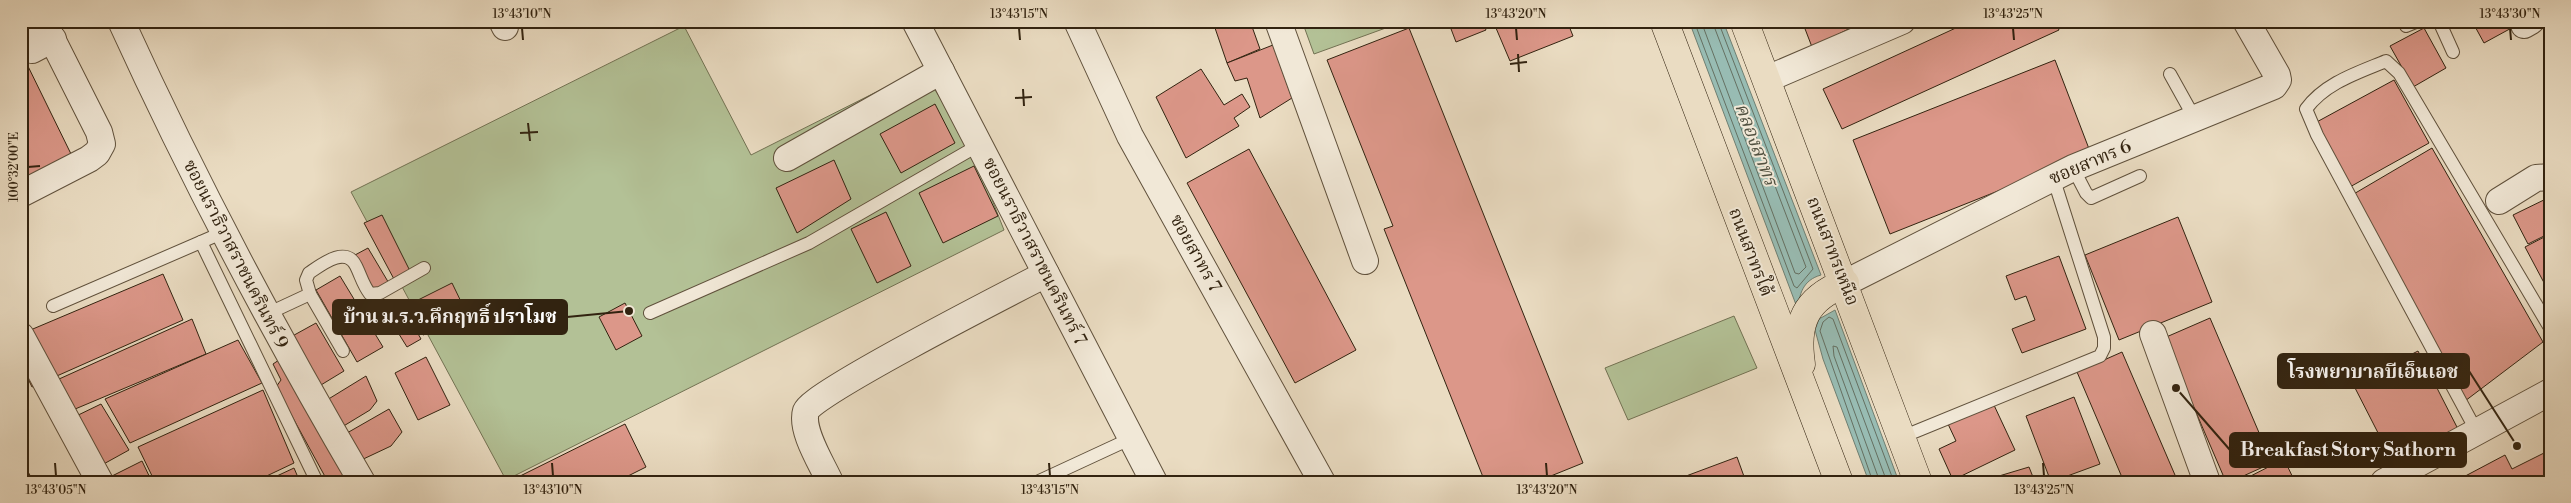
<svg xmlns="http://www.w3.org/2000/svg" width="2571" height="503" viewBox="0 0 2571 503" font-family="'Libre Bodoni','Noto Serif Thai',serif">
<rect width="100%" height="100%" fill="#eadcc2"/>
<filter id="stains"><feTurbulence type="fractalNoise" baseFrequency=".004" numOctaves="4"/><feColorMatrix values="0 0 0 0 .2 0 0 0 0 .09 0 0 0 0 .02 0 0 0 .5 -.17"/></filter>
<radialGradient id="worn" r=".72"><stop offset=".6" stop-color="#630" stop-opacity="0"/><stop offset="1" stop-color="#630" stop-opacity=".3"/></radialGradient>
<g fill="#b3c196" stroke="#727253">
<polygon points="1302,21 1405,21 1314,54"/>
<polygon points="684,26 751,155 922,69 972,149 1004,230 506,480 351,192"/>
<polygon points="1734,316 1757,368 1628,420 1605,368"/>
</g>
<g fill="#98bcb3" stroke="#6f7f72">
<path d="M1689,21H1723L1821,275C1803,280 1799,294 1798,310Z"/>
<polygon points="1835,310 1899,482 1869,482 1823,359 1815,330 1819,319"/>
</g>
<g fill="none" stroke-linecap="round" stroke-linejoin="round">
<g stroke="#657062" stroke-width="1">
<polyline points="1694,21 1794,286 1797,288 1813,269 1718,21"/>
<polyline points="1701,21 1795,273 1799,274 1806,267 1712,21"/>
<polyline points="1873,482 1820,331 1823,322 1829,317 1833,319 1894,482"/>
<polyline points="1880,482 1834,356 1833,346 1837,347 1887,482"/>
</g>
</g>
<g fill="#dc9789" stroke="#322310">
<polygon points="1213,21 1232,21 1215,28"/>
<polygon points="1232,21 1250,21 1260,49 1227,63 1215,28"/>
<polygon points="1448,21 1482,21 1486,30 1456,42"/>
<polygon points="1493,21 1567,21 1573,36 1510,61"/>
<polygon points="1802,21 1865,21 1812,47"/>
<polygon points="1971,21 2055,21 2059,30 1842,129 1823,89"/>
<polygon points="2472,21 2515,21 2517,25 2484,43"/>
<polygon points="1409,28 1583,463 1536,482 1485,482 1384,229 1393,226 1327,60"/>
<polygon points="2424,28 2446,68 2413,87 2390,46"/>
<polygon points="1273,45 1292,98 1260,118 1247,78 1235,81 1227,63"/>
<polygon points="21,52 72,156 21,183"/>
<polygon points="2055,60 2091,154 1890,234 1853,140"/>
<polygon points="1201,69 1224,105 1242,94 1250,107 1234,118 1239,126 1186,158 1156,97"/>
<polygon points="2394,80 2429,143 2348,188 2313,124"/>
<polygon points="935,104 955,143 901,173 880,134"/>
<polygon points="2432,148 2543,342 2465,401 2352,195"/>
<polygon points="1249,149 1356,350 1295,383 1187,183"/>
<polygon points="834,160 851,199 797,233 776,188"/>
<polygon points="974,166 998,216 943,243 919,193"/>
<polygon points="2550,197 2550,233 2528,244 2513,215"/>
<polygon points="886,212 911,266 877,283 851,229"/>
<polygon points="382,215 411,273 395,281 364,223"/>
<polygon points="2178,217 2212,302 2119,340 2085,255"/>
<polygon points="2550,234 2550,294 2525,247"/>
<polygon points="368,248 390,285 375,292 355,255"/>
<polygon points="2059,256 2086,329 2022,353 2012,329 2035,320 2026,296 2015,300 2006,276"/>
<polygon points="163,274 183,320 32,387 21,364 21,334"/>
<polygon points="340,276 383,347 357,362 316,290"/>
<polygon points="452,283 468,316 423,335 406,306"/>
<polygon points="625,303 642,336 616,350 599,317"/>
<polygon points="404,309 421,339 407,347 389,318"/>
<polygon points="2210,318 2272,463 2230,482 2226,482 2164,338"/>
<polygon points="192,319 206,354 68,412 48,384"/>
<polygon points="316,323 344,371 316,388 287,339"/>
<polygon points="238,340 262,383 130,443 105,399"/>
<polygon points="2418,351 2460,433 2395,466 2353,384"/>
<polygon points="2122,352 2178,482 2124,482 2077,372"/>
<polygon points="426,357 450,405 418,420 395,373"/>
<polygon points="282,358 353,482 328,482 276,387 281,380 273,364"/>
<polygon points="366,376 377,401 370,410 337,430 322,403"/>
<polygon points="263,390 294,463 254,482 155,482 138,447"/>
<polygon points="2074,397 2100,464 2051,482 2026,416"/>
<polygon points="1993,403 2015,450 1953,480 1939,449 1956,441 1948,424"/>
<polygon points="101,404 129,450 100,466 70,419"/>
<polygon points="389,409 402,432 391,446 357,462 340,437"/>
<polygon points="625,424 646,467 616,482 508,482"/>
<polygon points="2550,450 2550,482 2454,482 2505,455 2512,469"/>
<polygon points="1737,457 1746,482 1670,482"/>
<polygon points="2284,459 2295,482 2239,482"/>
<polygon points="21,460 34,482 21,482"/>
<polygon points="142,461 152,482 107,482 106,479"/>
<polygon points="2029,467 2035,482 2001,482 1999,476"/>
<polygon points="294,468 300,482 264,482"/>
</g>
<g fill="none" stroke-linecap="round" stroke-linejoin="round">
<g stroke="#60513c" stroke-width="14">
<g id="lane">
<polyline points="2439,21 2453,52"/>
<polyline points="2406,26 2418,21"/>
<polyline points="2170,74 2195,119"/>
<polyline points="2073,168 2086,193 2091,198 2140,176"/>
<polyline points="201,242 317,482"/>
<polyline points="310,294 343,351"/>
<polyline points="53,306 224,232"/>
<polyline points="650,313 809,243 979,145"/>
<path d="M267,314L310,294L306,280L309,273C321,265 346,245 356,266C361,276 363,285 370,294L380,293L424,268"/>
<path d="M2477,432L2317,135L2306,109C2325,83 2357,73 2386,61L2399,73L2550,328"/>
<polyline points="1902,437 2100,356 2104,348 2104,337 2053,177"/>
<polyline points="1037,482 1132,438"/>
</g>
</g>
<g stroke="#60513c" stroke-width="28">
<g id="street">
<path d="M121,21C193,179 274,332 362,482"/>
<polyline points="502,21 505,27"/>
<polyline points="915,21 1154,482"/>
<polyline points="1077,21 1130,136 1322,482"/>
<polyline points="1278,21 1365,261"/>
<polyline points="2524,25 2531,21"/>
<polyline points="21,29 32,50 53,39"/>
<polyline points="1767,79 1902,21"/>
<polyline points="787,158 941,71"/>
<polyline points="21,194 89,159 97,153 102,144 99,132 43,21"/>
<polyline points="2499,201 2536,178 2550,177"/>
<polyline points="1845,283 2073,168 2274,86 2278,80 2277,75 2246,21"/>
<polyline points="2153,334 2207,482"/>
<polyline points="21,336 100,482"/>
<path d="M830,482C822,464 800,430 806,411C813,393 1015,290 1046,274"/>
<polyline points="2384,482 2550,392"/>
</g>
</g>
<g stroke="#322310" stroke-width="29">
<g id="primary">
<polyline points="1664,21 1839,482"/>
<polyline points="1744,21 1918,482"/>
<path d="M1801,364C1795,323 1805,299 1845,283"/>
</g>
</g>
<use href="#lane" stroke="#f1e8d7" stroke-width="12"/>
<use href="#street" stroke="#f1e8d7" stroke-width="26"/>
<use href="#primary" stroke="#eadcc2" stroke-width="28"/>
</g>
<path fill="none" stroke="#322310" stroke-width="2" d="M522,28L523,40M1019,28L1020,40M1516,28L1517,40M2013,28L2014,40M2510,28L2511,40M1518,54L1519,72M1510,64L1527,62M1023,89L1024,106M1015,98L1032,97M528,123L530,141M520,133L538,132M28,167L40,166M55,463L56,476M552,463L553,476M1049,463L1050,476M1546,463L1547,476M2043,463L2044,476"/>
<g text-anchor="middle" stroke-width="4" stroke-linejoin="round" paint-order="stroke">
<g font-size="18" fill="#322310" stroke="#f1e8d7">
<text transform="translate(2090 162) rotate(-23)" y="6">ซอยสาทร 6</text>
<text transform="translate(1035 251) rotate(63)" y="6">ซอยนราธิวาสราชนครินทร์ 7</text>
<text transform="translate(1833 251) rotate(69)" y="6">ถนนสาทรเหนือ</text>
<text transform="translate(1751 252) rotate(69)" y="6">ถนนสาทรใต้</text>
<text transform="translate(1196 253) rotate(61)" y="6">ซอยสาทร 7</text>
<text transform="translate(236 254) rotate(63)" y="6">ซอยนราธิวาสราชนครินทร์ 9</text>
</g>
<g font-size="19" font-style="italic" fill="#515141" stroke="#f1e8d7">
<text transform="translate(1757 144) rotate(69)" y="7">คลองสาทร</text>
</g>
</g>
<path fill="none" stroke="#322310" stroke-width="2" d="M629 311L567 317M2517 446L2469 371M2176 388L2230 450"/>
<g fill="#322310" stroke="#f1e8d7" stroke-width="2">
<circle cx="629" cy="311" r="5"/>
<circle cx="2517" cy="446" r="5"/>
<circle cx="2176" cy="388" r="5"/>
</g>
<g fill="#322310" stroke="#322310" stroke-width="2">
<rect x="333" y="300" width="234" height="34" rx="5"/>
<rect x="2278" y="354" width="191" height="34" rx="5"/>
<rect x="2230" y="433" width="236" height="34" rx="5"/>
</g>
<g font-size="19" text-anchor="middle" font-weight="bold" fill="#fff">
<text x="450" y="323">บ้าน ม.ร.ว.คึกฤทธิ์ ปราโมช</text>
<text x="2373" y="378">โรงพยาบาลบีเอ็นเอช</text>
<text x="2348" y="456">Breakfast Story Sathorn</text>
</g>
<rect width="2571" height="503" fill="none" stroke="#eadcc2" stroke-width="55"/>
<rect x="28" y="28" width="2516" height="448" fill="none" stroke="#322310" stroke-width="2"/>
<g font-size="12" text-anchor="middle" fill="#322310">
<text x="522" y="18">13°43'10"N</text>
<text x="1019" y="18">13°43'15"N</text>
<text x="1516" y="18">13°43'20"N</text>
<text x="2013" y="18">13°43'25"N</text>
<text x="2510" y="18">13°43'30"N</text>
<text transform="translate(14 167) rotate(-90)" y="4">100°32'00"E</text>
<text x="56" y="494">13°43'05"N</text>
<text x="553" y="494">13°43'10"N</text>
<text x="1050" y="494">13°43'15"N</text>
<text x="1547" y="494">13°43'20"N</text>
<text x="2044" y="494">13°43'25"N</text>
</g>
<rect width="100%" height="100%" filter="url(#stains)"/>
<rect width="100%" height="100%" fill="url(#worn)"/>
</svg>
